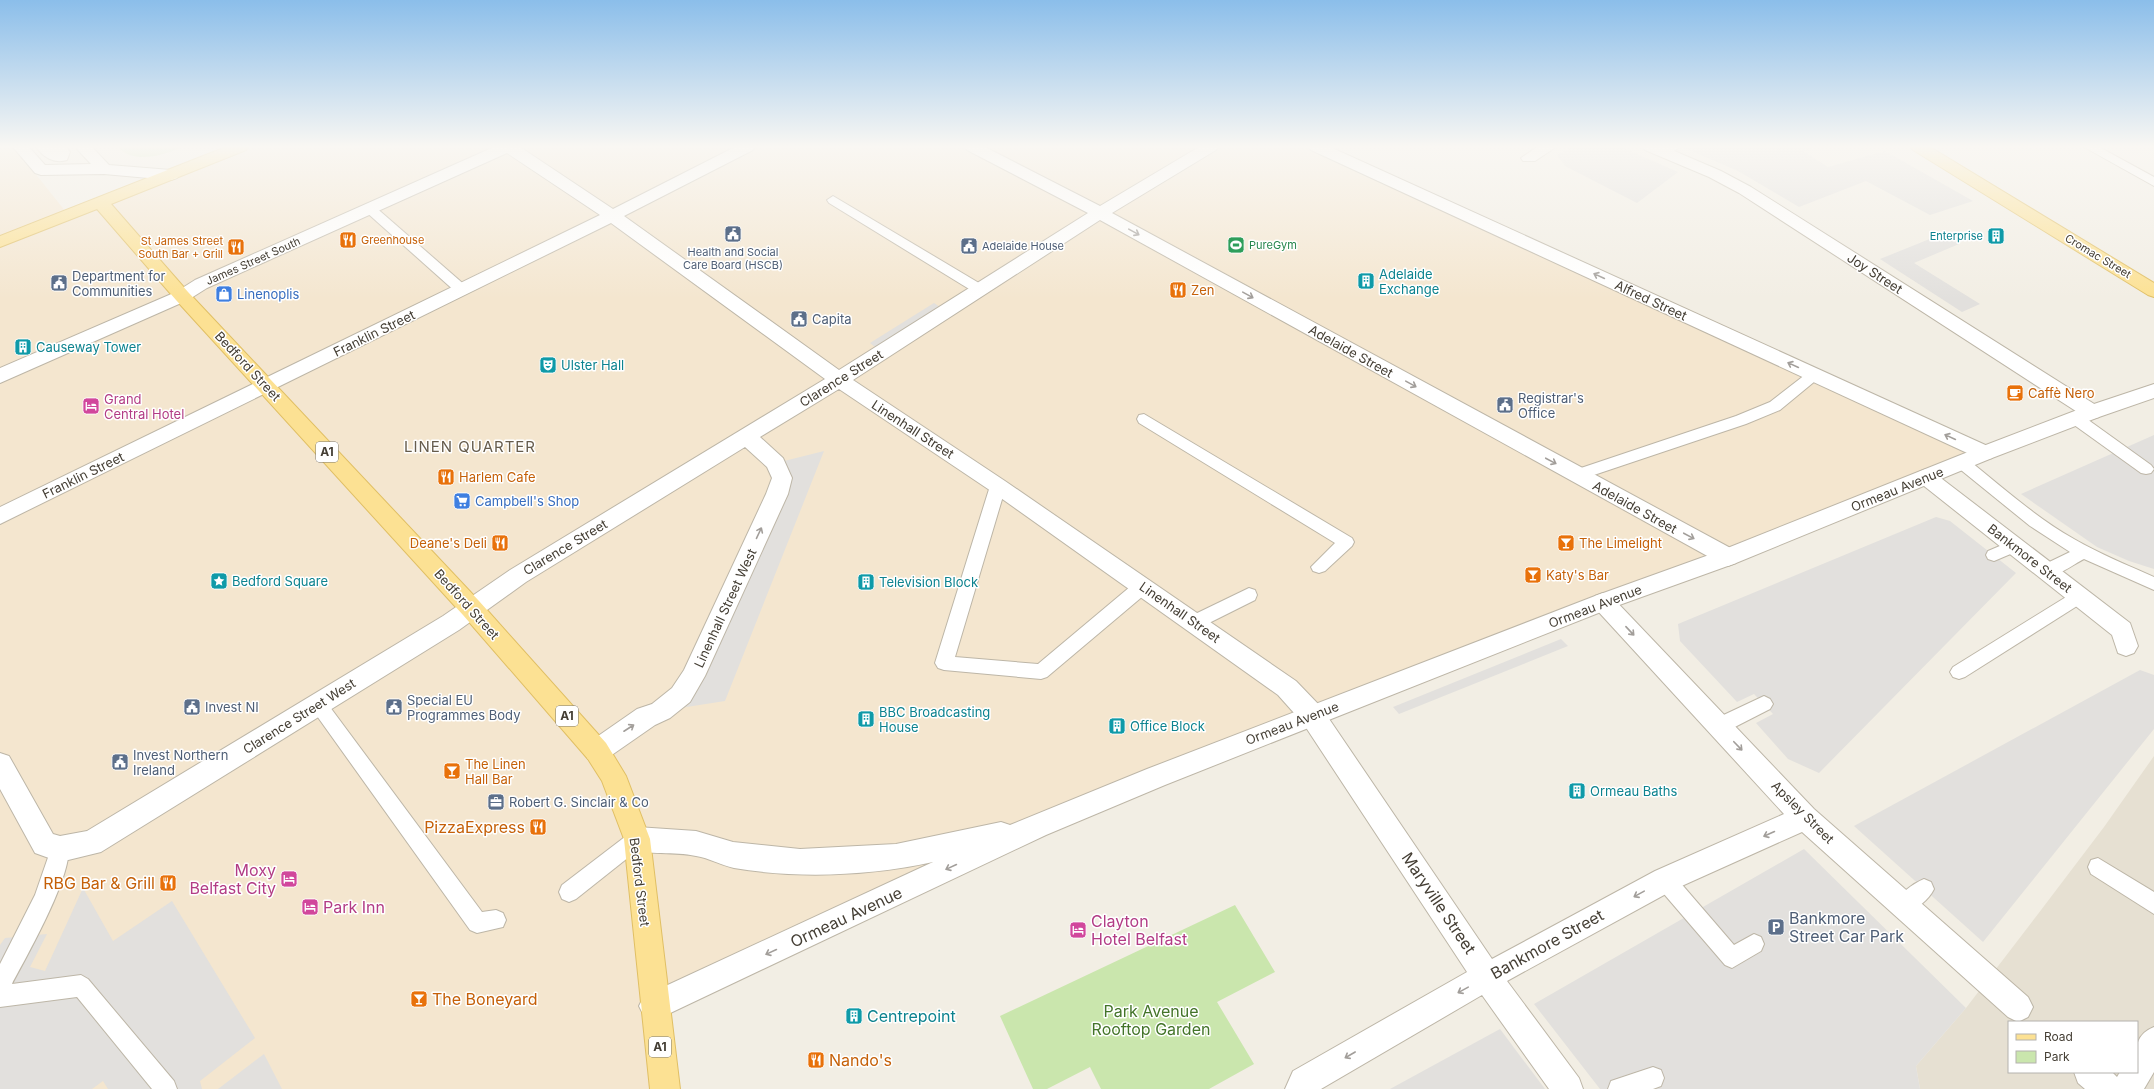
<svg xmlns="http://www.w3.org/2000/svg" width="2154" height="1089" viewBox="0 0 2154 1089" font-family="Inter,sans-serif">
<rect width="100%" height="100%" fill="#f2eee4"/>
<path fill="#e6e0d2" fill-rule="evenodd" d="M2154,756V1089H1920L1916,1066L1966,1008L2038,914L2104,827ZM2009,1022H2137V1072H2009Z"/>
<polygon fill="#f4e6cf" points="0,147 14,147 66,212 231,147 1314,147 1624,295 1976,451 1312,715 654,1006 665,1089 0,1089"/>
<g fill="#cae6ad">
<path d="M118,147H183C163,155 134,165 118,147Z"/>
<polygon points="1235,905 1275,972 1217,1002 1254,1064 1209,1089 1101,1089 1090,1067 1047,1089 1033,1089 1000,1016"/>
</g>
<g fill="#e2e0dd">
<polygon points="1571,147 1621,147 1678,172 1637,203 1565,166 1557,155"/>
<polygon points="1682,147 1815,147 1803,151 1828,167 1885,151 1973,201 1930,215 1866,181 1799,207 1738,171"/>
<polygon points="1942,234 1959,244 1914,263 1980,304 1962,312 1880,259"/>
<polygon points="934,303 940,307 875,347 870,343"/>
<polygon points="2154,435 2154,569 2129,561 2097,547 2021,494"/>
<polygon points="824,451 725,701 661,711 681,695 777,494 776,463"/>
<polygon points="1936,517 1950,521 2016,573 1819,773 1788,759 1756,723 1773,714 1754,694 1737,702 1680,641 1678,624"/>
<polygon points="1561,639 1568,646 1399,714 1393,707"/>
<polygon points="2140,670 2154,675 2154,729 1983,942 1854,826"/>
<polygon points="1804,849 1966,1008 1916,1066 1920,1089 1600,1089 1534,1004"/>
<polygon points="83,888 113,941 172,901 255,1038 200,1081 202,1089 108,1089 103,1081 92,1089 0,1089 0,945 5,938 47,934 30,967 45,971"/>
<polygon points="1500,1029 1545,1089 1390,1089"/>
<polygon points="264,1054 282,1089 218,1089"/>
</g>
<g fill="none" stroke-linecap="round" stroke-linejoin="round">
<g stroke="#bdb6a7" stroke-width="2">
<g id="service">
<polygon points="1666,147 1680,147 1668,155 1660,155 1658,153"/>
<polygon points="2084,147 2099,147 2154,177 2154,186"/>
<polygon points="833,196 984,286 986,289 979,293 974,292 829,203 827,200"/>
<polygon points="369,204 373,205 467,287 469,290 467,293 457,293 365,211 363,208 365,205"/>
<polygon points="1815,369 1820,371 1822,374 1820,377 1780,410 1746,424 1582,479 1577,481 1572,479 1569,475 1572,471 1736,416 1770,402 1810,371"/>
<polygon points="2075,413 2080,414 2151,465 2154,469 2151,473 2146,474 2141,473 2070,422 2068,418 2070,414"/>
<polygon points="1144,414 1352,538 1354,542 1352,546 1325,571 1319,573 1313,571 1311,567 1335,543 1139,423 1137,419 1139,415"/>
<path d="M1961,457L1966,458C2001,486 2035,517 2074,539C2100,554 2127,565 2154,577V590L2084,559C2072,565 2054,580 2041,576L2039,571L2041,566L2070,552L2030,526L1956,466L1953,462L1956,458Z"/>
<polygon points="998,480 1003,482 1006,486 955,657 1038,664 1137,581 1143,579 1149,581 1151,586 1149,591 1047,677 1041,679 944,670 938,668 935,663 990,486 993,482"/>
<polygon points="2014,540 2020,542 2022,546 2020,550 1994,561 1988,559 1986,555 1988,551"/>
<polygon points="1249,588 1255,590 1257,595 1255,600 1201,627 1195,629 1189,627 1187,622 1189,617"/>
<polygon points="2079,589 2085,591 2087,596 2085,601 1965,677 1959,679 1953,677 1950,672 1953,667"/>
<polygon points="318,696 324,699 482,912 496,910 503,913 506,920 503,927 477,933 470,930 312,709 309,704 312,699"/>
<polygon points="1764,696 1770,699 1773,704 1770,709 1725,732 1719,734 1713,732 1710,726 1713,720"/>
<polygon points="637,830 644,833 647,839 644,845 576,899 569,902 562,899 559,892 562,885 630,833"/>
<path d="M60,840L67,843C78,867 25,959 12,984L81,975L88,979L174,1081L177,1089H152L77,997L0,1007V964L35,895L53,843Z"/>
<polygon points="2098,858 2154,892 2154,914 2091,874 2088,867 2091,860"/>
<polygon points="1665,871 1672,873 1734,945 1754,934 1761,937 1764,944 1761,951 1732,968 1725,965 1658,887 1655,880 1658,873"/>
<path d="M1924,879L1931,882L1934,889C1929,900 1915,910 1904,915L1897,912L1894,905C1899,894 1912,884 1924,879Z"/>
<polygon points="1653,1067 1661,1070 1664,1078 1661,1086 1653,1089 1608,1089 1611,1081"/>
</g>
</g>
<g stroke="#bdb6a7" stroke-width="2">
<path id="pedestrian" d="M36,147H66L70,152L67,160C54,164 43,157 36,147Z"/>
</g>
<g stroke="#bdb6a7" stroke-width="2">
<g id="minor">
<polygon points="13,147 29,147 45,165 91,164 75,147 92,147 109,165 171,170 177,172 179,175 177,178 171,180 104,174 41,175 35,173"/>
<polygon points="494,147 520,147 613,209 735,147 755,147 753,150 624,216 839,370 1088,213 967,150 965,147 985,147 1100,206 1199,147 1218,147 1216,150 1112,213 1736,551 1739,557 1736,563 1728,566 1720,563 1100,220 853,380 1005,481 1296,681 1321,707 1492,959 1655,871 1784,814 1595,608 1592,602 1595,596 1603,593 1611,596 1814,809 2028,997 2033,1007 2028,1017 2018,1022 2008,1017 1802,832 1675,889 1507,981 1579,1078 1583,1089 1549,1089 1482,995 1321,1089 1285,1089 1293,1071 1467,972 1303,723 1278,695 991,491 839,389 760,437 783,458 792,478 788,494 705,676 690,702 670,718 655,725 606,759 597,762 588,759 584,751 588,743 637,709 652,704 672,688 684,670 766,494 772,478 767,467 745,447 526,582 459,630 101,852 60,862 35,853 0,789 0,753 9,756 53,834 60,836 87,831 443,616 510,570 825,379 611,223 0,524 0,507 600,215 507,153 207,288 188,300 0,383 0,368 176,292 195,280"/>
<polygon points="1309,147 1330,147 1992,448 1995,453 1992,458 1985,460 1978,458 1311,150"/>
<polygon points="1537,147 1556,147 1535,161 1523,161 1521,158"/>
<polygon points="1643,147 1665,147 1721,171 1751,187 2099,407 2102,412 2099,417 2092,419 2085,417 1739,193 1709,177 1645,150"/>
<polygon points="1926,469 1933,472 2130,623 2138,646 2134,653 2126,656 2118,653 2112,635 1919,482 1916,477 1919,472"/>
<path d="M2154,1027V1072L2144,1089H2085L2078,1083L2074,1072H2112L2117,1077L2120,1072H2137C2137,1052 2132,1036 2154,1027Z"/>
</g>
</g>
<g stroke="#bdb6a7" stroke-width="2">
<path id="tertiary" d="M2154,384V398L2099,417L1992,458L1736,563L1611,608L1165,785L1046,835L664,1016L654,1021L644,1016L639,1006L644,996L933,862C869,876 798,879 734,868C721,865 709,858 696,856C674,851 649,856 628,848L624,839L628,830L637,827L696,831L733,842L800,849L896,844L1001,822L1010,825L1147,769L1595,596L1720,551L1978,448L2085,407Z"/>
</g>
<g stroke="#e0bf64" stroke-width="2">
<g id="primary">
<polygon points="226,147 248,147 246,150 111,204 188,292 479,601 606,743 626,776 650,839 680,1089 650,1089 624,839 602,781 588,759 463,615 176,300 97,209 0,247 0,236"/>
<polygon points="1911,147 1930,147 2154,283 2154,297 2148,295 1913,150"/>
</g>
</g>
<use href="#service" fill="#fff" fill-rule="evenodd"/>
<use href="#pedestrian" fill="#fff" fill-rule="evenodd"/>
<use href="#minor" fill="#fff" fill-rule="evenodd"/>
<use href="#tertiary" fill="#fff" fill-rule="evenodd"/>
<use href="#primary" fill="#fce193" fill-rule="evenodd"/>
</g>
<defs><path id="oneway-shaft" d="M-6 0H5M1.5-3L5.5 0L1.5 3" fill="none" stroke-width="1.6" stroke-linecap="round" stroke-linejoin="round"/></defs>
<g stroke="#a29e9a">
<use href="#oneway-shaft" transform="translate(1134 232) rotate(29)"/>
<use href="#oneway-shaft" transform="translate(1599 276) rotate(-155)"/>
<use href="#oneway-shaft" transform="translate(1248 295) rotate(29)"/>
<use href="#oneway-shaft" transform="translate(1793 365) rotate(-155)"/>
<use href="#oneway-shaft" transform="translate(1411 384) rotate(29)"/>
<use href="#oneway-shaft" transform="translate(1950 437) rotate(-155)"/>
<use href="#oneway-shaft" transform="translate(1551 461) rotate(28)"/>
<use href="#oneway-shaft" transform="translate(759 533) rotate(-65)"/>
<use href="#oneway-shaft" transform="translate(1689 536) rotate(28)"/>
<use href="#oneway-shaft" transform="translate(1630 631) rotate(47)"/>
<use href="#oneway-shaft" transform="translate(629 728) rotate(-33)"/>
<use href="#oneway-shaft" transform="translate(1738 746) rotate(46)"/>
<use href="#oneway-shaft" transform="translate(1769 834) rotate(156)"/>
<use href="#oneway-shaft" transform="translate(951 867) rotate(155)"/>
<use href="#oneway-shaft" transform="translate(1639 894) rotate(151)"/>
<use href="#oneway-shaft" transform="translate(771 952) rotate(155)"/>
<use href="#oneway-shaft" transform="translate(1463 990) rotate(151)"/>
<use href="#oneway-shaft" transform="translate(1350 1055) rotate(150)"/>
</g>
<linearGradient id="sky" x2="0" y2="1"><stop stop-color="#8bbeea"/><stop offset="0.49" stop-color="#f9f7f3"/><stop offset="1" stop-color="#f9f7f3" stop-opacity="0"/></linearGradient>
<rect width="2154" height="299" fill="url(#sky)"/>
<defs>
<g id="civic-square" transform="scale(0.9)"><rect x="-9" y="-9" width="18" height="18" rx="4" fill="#5c6f8a" stroke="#fff"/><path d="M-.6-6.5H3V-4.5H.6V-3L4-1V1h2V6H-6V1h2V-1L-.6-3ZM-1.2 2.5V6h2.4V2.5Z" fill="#fff"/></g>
<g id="building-square" transform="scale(0.9)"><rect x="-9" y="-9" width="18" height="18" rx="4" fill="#0f9aa8" stroke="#fff"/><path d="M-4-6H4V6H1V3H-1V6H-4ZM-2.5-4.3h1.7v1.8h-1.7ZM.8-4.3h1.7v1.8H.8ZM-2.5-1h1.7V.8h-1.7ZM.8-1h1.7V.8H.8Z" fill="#fff"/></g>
<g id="restaurant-square" transform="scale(0.9)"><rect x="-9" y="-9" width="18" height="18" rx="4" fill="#e8710a" stroke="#fff"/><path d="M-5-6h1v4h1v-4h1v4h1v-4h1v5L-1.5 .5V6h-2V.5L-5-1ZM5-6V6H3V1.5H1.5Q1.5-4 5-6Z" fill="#fff"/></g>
<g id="stadium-square" transform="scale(0.9)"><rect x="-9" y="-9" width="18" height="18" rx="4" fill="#2e9e5b" stroke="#fff"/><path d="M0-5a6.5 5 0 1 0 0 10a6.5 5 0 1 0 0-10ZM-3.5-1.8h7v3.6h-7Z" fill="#fff"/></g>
<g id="shop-square" transform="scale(0.9)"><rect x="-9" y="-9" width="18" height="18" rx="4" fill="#3f7fe0" stroke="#fff"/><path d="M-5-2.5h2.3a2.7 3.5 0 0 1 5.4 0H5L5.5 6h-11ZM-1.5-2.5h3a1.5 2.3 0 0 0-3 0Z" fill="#fff"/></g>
<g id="theatre-square" transform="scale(0.9)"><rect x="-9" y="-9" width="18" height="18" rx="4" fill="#0f9aa8" stroke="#fff"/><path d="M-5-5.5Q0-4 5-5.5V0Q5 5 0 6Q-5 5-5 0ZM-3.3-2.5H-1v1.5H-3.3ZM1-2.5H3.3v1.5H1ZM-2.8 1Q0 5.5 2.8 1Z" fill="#fff"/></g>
<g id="cafe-square" transform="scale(0.9)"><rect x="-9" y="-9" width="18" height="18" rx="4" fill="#e8710a" stroke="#fff"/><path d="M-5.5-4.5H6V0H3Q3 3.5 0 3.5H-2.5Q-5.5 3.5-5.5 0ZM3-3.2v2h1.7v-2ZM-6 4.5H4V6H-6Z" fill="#fff"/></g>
<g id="hotel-square" transform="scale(0.9)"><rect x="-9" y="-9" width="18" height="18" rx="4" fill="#d1479c" stroke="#fff"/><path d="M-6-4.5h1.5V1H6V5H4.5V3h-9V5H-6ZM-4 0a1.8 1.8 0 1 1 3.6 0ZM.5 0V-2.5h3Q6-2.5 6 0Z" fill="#fff"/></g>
<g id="supermarket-square" transform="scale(0.9)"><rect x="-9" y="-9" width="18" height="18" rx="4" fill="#3f7fe0" stroke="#fff"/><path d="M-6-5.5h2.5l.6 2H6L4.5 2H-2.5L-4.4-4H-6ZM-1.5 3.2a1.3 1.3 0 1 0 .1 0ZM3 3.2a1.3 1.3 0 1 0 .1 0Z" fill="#fff"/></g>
<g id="bar-square" transform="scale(0.9)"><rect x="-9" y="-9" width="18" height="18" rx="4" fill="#e8710a" stroke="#fff"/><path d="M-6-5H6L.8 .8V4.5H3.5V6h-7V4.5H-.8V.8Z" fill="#fff"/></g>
<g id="sight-square" transform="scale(0.9)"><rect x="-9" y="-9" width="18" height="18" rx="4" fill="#0f9aa8" stroke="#fff"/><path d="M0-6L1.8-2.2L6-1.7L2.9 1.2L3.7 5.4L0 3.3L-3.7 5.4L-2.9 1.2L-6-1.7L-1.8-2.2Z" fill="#fff"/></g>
<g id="office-square" transform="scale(0.9)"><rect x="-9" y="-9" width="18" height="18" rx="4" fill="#5c6f8a" stroke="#fff"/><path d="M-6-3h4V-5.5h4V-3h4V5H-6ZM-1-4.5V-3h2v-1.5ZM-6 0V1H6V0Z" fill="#fff"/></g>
<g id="parking-square" transform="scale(0.9)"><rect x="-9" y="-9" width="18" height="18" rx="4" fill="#5c6f8a" stroke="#fff"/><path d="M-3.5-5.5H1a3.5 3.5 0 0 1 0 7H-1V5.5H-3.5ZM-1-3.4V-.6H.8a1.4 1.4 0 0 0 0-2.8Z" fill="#fff"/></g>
</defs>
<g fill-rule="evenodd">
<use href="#civic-square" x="733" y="234"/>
<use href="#building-square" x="1996" y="236"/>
<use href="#restaurant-square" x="348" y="240"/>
<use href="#stadium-square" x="1236" y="245"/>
<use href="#civic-square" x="969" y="246"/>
<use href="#restaurant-square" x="236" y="247"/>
<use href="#building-square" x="1366" y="281"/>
<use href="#civic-square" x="59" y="283"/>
<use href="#restaurant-square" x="1178" y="290"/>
<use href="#shop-square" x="224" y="294"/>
<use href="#civic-square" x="799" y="319"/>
<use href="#building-square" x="23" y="347"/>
<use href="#theatre-square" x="548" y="365"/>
<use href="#cafe-square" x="2015" y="393"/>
<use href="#civic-square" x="1505" y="405"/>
<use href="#hotel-square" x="91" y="406"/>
<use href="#restaurant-square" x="446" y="477"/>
<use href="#supermarket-square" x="462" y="501"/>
<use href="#restaurant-square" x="500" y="543"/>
<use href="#bar-square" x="1566" y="543"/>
<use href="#bar-square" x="1533" y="575"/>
<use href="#sight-square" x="219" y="581"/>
<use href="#building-square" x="866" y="582"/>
<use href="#civic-square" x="192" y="707"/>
<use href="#civic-square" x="394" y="707"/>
<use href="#building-square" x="866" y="719"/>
<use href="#building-square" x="1117" y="726"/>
<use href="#civic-square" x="120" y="762"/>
<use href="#bar-square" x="452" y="771"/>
<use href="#building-square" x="1577" y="791"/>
<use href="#office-square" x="496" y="802"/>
<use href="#restaurant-square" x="538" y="827"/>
<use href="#hotel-square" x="289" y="879"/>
<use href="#restaurant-square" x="168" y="883"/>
<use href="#hotel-square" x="310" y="907"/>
<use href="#parking-square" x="1776" y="927"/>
<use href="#hotel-square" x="1078" y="930"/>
<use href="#bar-square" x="419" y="999"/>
<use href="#building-square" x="854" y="1016"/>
<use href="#restaurant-square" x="816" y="1060"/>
</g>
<g text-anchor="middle" stroke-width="3" stroke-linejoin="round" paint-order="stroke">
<g font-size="11" fill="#0d838f" stroke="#fff" text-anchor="end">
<text x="1983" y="240">Enterprise</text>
</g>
<g font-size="11" fill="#c56008" stroke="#fff" text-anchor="start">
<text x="361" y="244">Greenhouse</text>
<text x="223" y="245" text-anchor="end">St James Street<tspan x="223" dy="13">South Bar + Grill</tspan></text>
</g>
<g font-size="11" fill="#27864d" stroke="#fff" text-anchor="start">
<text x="1249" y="249">PureGym</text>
</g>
<g font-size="11" fill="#4e5e75" stroke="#fff" text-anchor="start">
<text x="982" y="250">Adelaide House</text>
<text x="733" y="256" text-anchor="middle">Health and Social<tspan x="733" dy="13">Care Board (HSCB)</tspan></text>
</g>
<g font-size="11" fill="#443e34" stroke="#fff">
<text transform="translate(2098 256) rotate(31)" y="4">Cromac Street</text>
<text transform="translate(253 261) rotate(-24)" y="4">James Street South</text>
</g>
<g fill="#fff" stroke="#7c7871" stroke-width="1">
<rect x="316" y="442" width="22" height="20" rx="3"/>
<rect x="556" y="706" width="22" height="20" rx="3"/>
<rect x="649" y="1037" width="22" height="20" rx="3"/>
</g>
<g font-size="12" font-weight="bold" fill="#443e34">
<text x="327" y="456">A1</text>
<text x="567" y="720">A1</text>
<text x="660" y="1051">A1</text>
</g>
<g font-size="13" fill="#443e34" stroke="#fff">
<text transform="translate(1875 273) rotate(33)" y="5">Joy Street</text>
<text transform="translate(1651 300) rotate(25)" y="5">Alfred Street</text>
<text transform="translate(374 333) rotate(-26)" y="5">Franklin Street</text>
<text transform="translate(1351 351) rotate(29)" y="5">Adelaide Street</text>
<text transform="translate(248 366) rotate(47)" y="5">Bedford Street</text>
<text transform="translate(841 378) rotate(-32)" y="5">Clarence Street</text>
<text transform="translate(913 429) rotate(33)" y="5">Linenhall Street</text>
<text transform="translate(83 475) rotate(-26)" y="5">Franklin Street</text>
<text transform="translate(1897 489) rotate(-22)" y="5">Ormeau Avenue</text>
<text transform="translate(1635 507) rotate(29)" y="5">Adelaide Street</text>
<text transform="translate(565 547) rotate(-31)" y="5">Clarence Street</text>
<text transform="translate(2030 558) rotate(38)" y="5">Bankmore Street</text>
<text transform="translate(467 604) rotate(48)" y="5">Bedford Street</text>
<text transform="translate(1595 606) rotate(-21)" y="5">Ormeau Avenue</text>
<text transform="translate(725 608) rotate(-65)" y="5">Linenhall Street West</text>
<text transform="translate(1180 612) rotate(35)" y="5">Linenhall Street</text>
<text transform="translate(299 716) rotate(-32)" y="5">Clarence Street West</text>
<text transform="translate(1292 723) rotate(-21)" y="5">Ormeau Avenue</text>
<text transform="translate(1803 812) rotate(45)" y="5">Apsley Street</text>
<text transform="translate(640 882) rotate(83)" y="5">Bedford Street</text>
</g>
<g font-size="13" fill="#0d838f" stroke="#fff" text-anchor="start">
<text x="1379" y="279">Adelaide<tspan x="1379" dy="15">Exchange</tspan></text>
<text x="36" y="352">Causeway Tower</text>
<text x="561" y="370">Ulster Hall</text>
<text x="232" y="586">Bedford Square</text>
<text x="879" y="587">Television Block</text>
<text x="879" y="717">BBC Broadcasting<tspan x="879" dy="15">House</tspan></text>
<text x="1130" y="731">Office Block</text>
<text x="1590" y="796">Ormeau Baths</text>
</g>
<g font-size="13" fill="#4e5e75" stroke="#fff" text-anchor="start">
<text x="72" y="281">Department for<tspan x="72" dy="15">Communities</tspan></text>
<text x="812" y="324">Capita</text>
<text x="1518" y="403">Registrar's<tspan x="1518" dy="15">Office</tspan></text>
<text x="407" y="705">Special EU<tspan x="407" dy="15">Programmes Body</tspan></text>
<text x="205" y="712">Invest NI</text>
<text x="133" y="760">Invest Northern<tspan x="133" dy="15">Ireland</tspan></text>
<text x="509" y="807">Robert G. Sinclair &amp; Co</text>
</g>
<g font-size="13" fill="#c56008" stroke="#fff" text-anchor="start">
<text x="1191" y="295">Zen</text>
<text x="2028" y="398">Caffè Nero</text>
<text x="459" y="482">Harlem Cafe</text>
<text x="487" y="548" text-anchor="end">Deane's Deli</text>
<text x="1579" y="548">The Limelight</text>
<text x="1546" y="580">Katy's Bar</text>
<text x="465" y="769">The Linen<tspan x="465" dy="15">Hall Bar</tspan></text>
</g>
<g font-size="13" fill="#366cbe" stroke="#fff" text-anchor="start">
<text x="237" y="299">Linenoplis</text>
<text x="475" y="506">Campbell's Shop</text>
</g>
<g font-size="13" fill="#b23c85" stroke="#fff" text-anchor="start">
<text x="104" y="404">Grand<tspan x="104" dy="15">Central Hotel</tspan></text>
</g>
<g font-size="15" letter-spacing="1" fill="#665c4c" stroke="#fff">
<text x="470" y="452">LINEN QUARTER</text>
</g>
<g font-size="16" fill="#c56008" stroke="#fff" text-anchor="end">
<text x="525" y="833">PizzaExpress</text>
<text x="155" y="889">RBG Bar &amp; Grill</text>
<text x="432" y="1005" text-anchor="start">The Boneyard</text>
<text x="829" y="1066" text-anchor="start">Nando's</text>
</g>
<g font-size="16" fill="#b23c85" stroke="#fff" text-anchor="start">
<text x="276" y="876" text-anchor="end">Moxy<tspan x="276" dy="18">Belfast City</tspan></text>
<text x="323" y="913">Park Inn</text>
<text x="1091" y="927">Clayton<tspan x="1091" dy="18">Hotel Belfast</tspan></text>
</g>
<g font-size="16" fill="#443e34" stroke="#fff">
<text transform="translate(1439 903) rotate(56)" y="6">Maryville Street</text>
<text transform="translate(846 917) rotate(-25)" y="6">Ormeau Avenue</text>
<text transform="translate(1547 944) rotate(-29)" y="6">Bankmore Street</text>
</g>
<g font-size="16" fill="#4e5e75" stroke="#fff" text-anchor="start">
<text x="1789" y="924">Bankmore<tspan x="1789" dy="18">Street Car Park</tspan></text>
</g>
<g font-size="16" fill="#437429" stroke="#fff">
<text x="1151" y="1017">Park Avenue<tspan x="1151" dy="18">Rooftop Garden</tspan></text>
</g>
<g font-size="16" fill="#0d838f" stroke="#fff" text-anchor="start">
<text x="867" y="1022">Centrepoint</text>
</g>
</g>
<rect x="2008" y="1021" width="130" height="52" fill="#ffffff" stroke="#b4b2ae"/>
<rect x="2016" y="1034" width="20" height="6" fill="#fce193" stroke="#b4b2ae"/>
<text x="2044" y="1041" font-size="12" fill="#443e34">Road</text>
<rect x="2016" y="1051" width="20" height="12" fill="#cae6ad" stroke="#b4b2ae"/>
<text x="2044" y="1061" font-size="12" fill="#443e34">Park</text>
</svg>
